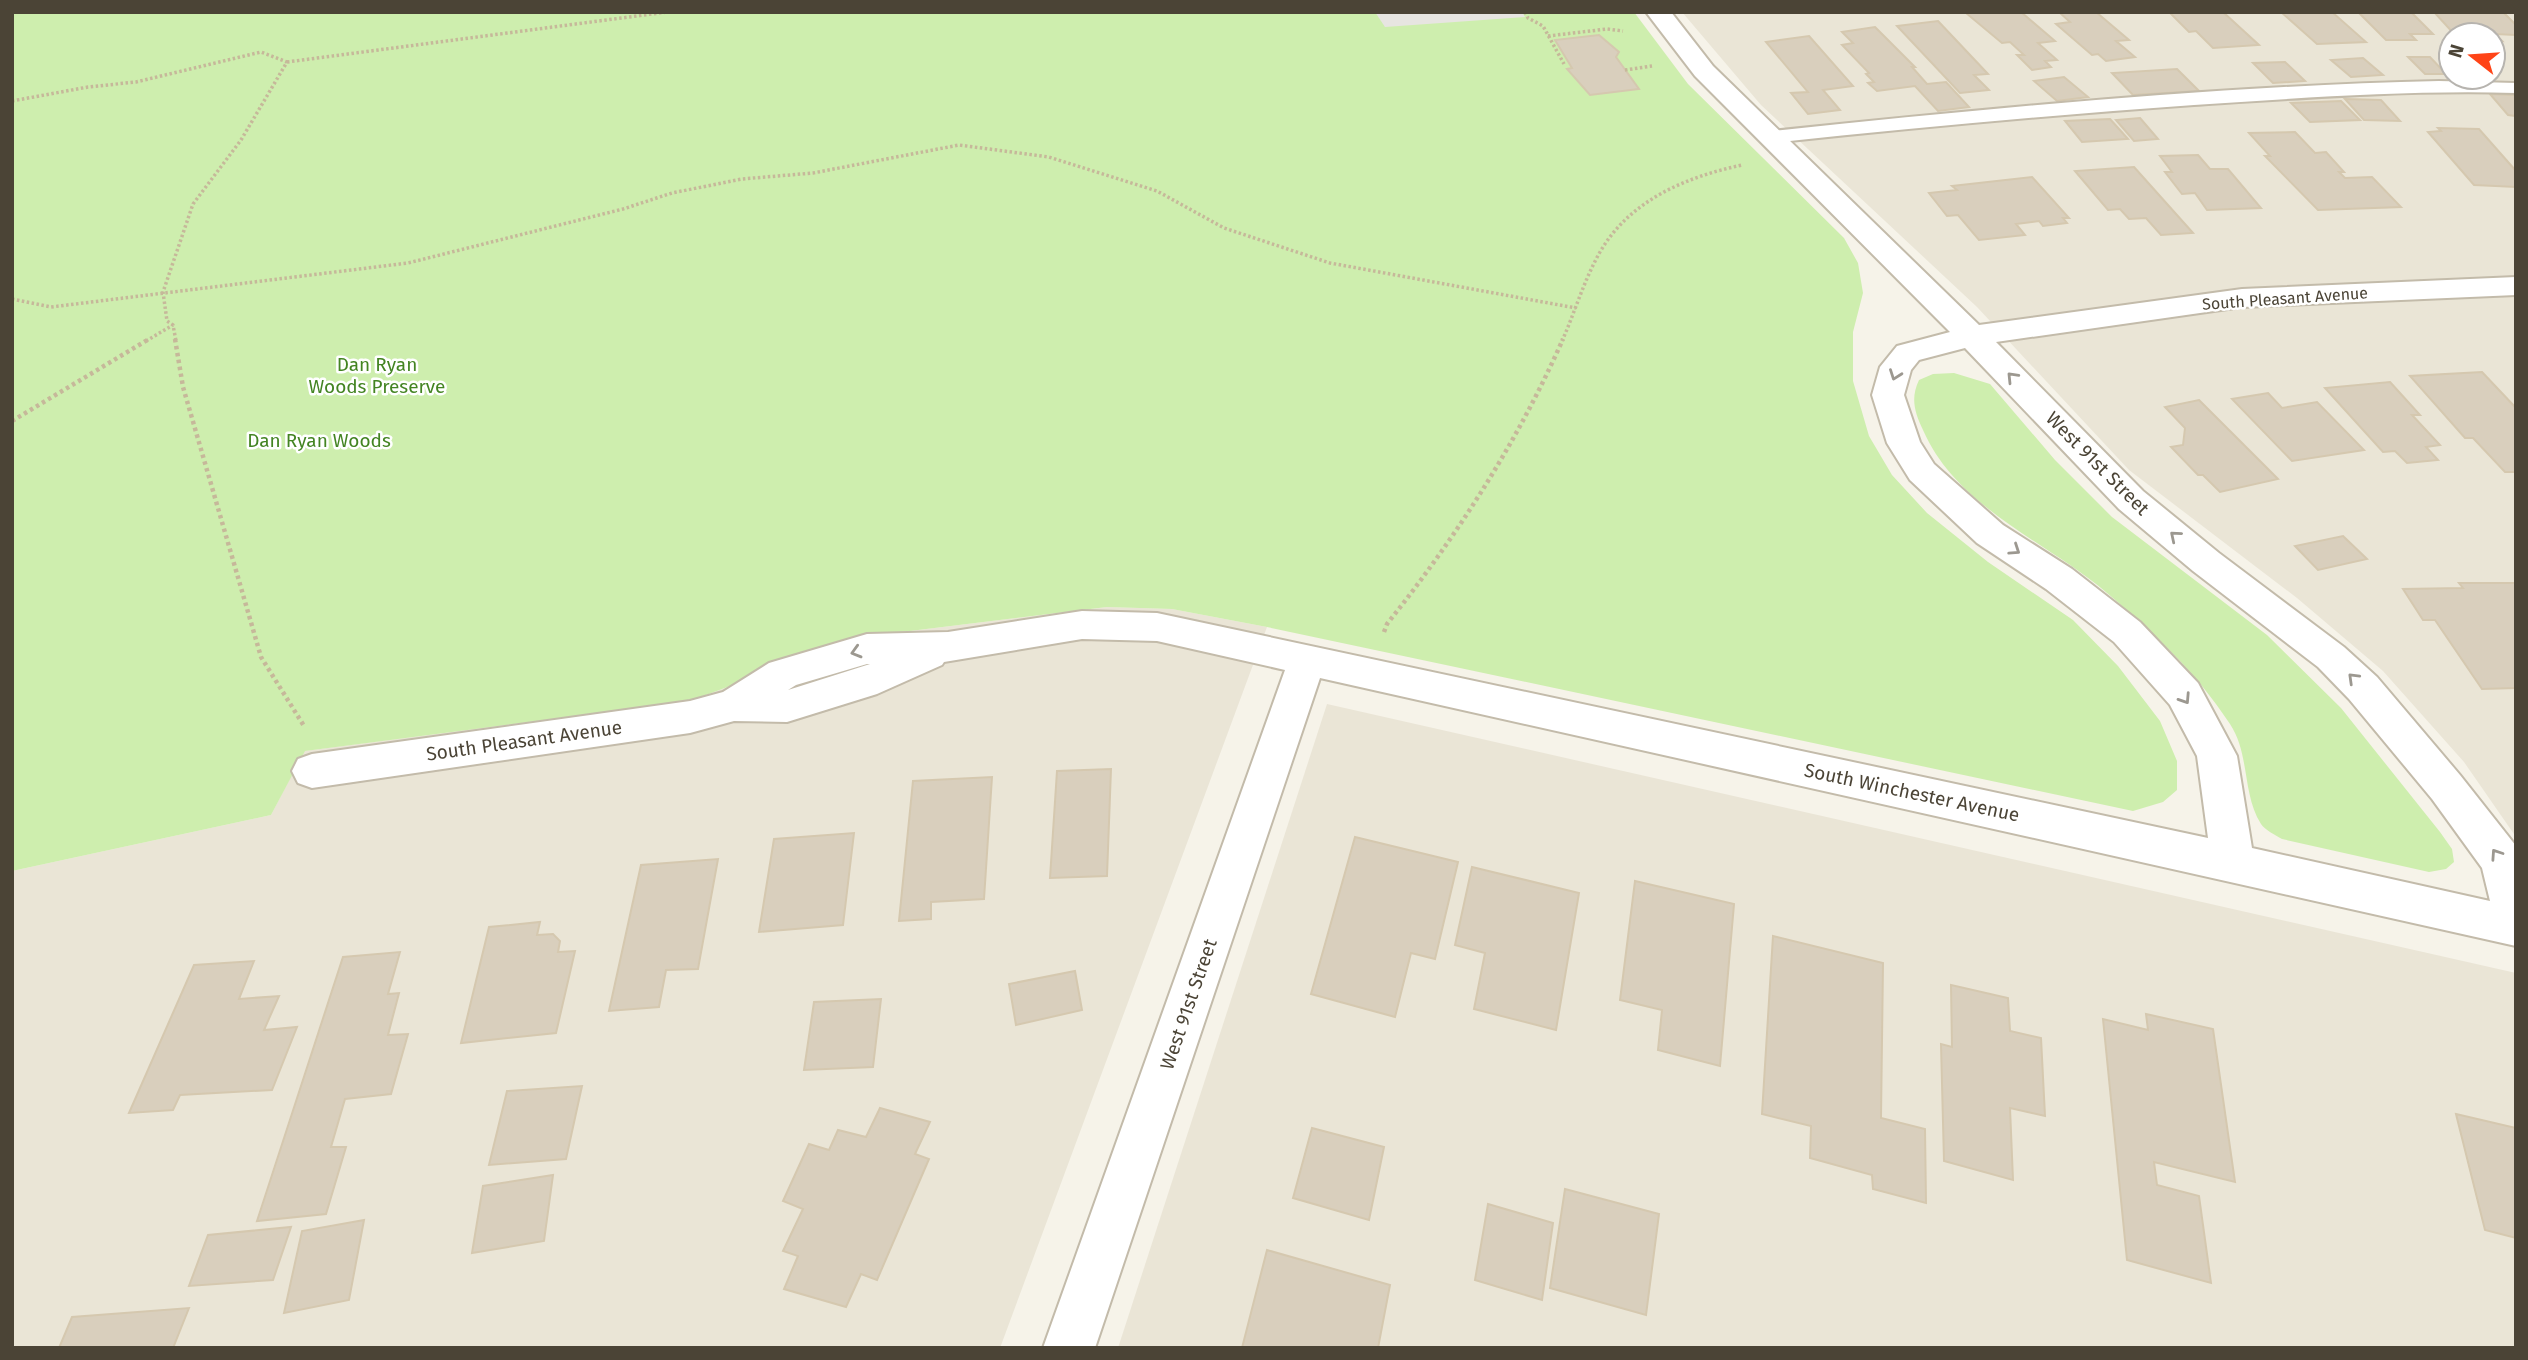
<svg xmlns="http://www.w3.org/2000/svg" width="2528" height="1360" viewBox="0 0 2528 1360" font-family="'Fira Sans',sans-serif">
<rect width="100%" height="100%" fill="#f6f3e9"/>
<g fill="#eae5d6" fill-rule="evenodd">
<path d="M1682,12H2516V837L2464,762L2383,671L2297,598L2129,470L1977,307L1761,105ZM2451,35H2493V77H2451Z"/>
<polygon points="1107,607 1172,609 1267,627 1000,1348 12,1348 12,871 271,815 304,751 690,701 861,637"/>
<polygon points="1327,704 2516,973 2516,1348 1118,1348"/>
</g>
<g fill="#ceeeae">
<polygon points="12,12 1634,12 1688,84 1844,238 1858,263 1863,293 1853,332 1853,381 1869,436 1892,475 1927,513 1988,562 2073,620 2118,666 2160,721 2177,761 2177,790 2163,802 2133,811 1267,627 1172,609 1107,607 861,637 690,701 305,751 271,815 12,871"/>
<path d="M1954,373L1990,384L2055,460L2112,517L2267,635L2341,708L2440,832L2452,849L2454,862L2446,869L2429,872L2282,839C2275,835 2265,830 2261,824C2242,794 2250,754 2230,724C2196,672 2153,632 2107,593C2046,541 1957,508 1923,430C1915,413 1910,399 1919,380L1933,374Z"/>
</g>
<polygon fill="#e7e5e1" points="1375,12 1522,12 1525,17 1385,27"/>
<g fill="#d9cfbd" stroke="#d5c8af" stroke-width="2">
<polygon points="2021,12 2055,41 2038,43 2057,60 2045,61 2051,67 2032,70 2017,55 2024,55 2010,42 2002,43 1966,13"/>
<polygon points="2059,12 2096,12 2129,40 2116,41 2135,57 2106,61 2098,54 2092,55 2056,24 2070,22"/>
<polygon points="2176,12 2223,12 2259,45 2213,48 2196,31 2189,32 2170,13"/>
<polygon points="2281,12 2332,12 2366,42 2317,44"/>
<polygon points="2358,12 2411,12 2433,34 2410,34 2416,40 2386,40"/>
<polygon points="2434,12 2503,12 2516,25 2516,35 2495,34 2502,41 2493,40 2493,35 2455,35"/>
<polygon points="1938,21 1988,74 1974,75 1989,90 1960,93 1897,26"/>
<polygon points="1875,27 1915,67 1912,67 1927,84 1946,82 1969,107 1938,111 1915,86 1877,91 1868,83 1874,82 1866,74 1869,73 1842,45 1853,43 1842,32"/>
<polygon points="1599,35 1619,52 1616,57 1639,89 1590,95 1567,69 1572,68 1555,40"/>
<polygon points="1809,36 1853,86 1823,90 1840,110 1808,114 1791,93 1808,92 1766,42"/>
<polygon points="2408,57 2430,57 2446,74 2425,74"/>
<polygon points="2363,58 2383,75 2351,77 2331,60"/>
<polygon points="2285,62 2305,81 2273,83 2253,63"/>
<polygon points="2177,69 2199,91 2133,95 2112,73"/>
<polygon points="2064,77 2088,97 2057,101 2034,81"/>
<polygon points="2490,94 2516,95 2516,116 2508,115"/>
<polygon points="2345,99 2381,100 2400,121 2364,120"/>
<polygon points="2341,101 2360,120 2310,122 2291,103"/>
<polygon points="2140,118 2158,139 2134,141 2116,120"/>
<polygon points="2110,119 2128,139 2082,142 2065,121"/>
<polygon points="2438,128 2479,129 2516,171 2516,187 2474,185 2428,132 2441,131"/>
<polygon points="2295,132 2315,153 2326,152 2344,172 2339,172 2345,178 2372,177 2401,207 2318,210 2265,156 2270,156 2249,133"/>
<polygon points="2198,155 2210,169 2228,169 2261,208 2207,210 2195,193 2182,194 2165,172 2172,172 2160,156"/>
<polygon points="2134,167 2193,233 2161,235 2146,218 2129,219 2120,209 2108,210 2075,171"/>
<polygon points="2032,177 2069,218 2063,218 2067,223 2043,226 2039,221 2016,224 2025,235 1979,240 1958,215 1947,216 1929,193 1957,190 1952,186"/>
<polygon points="2482,372 2516,408 2516,472 2505,472 2473,438 2465,438 2410,376"/>
<polygon points="2390,382 2420,415 2412,415 2440,445 2426,447 2438,460 2407,463 2395,451 2383,452 2325,388"/>
<polygon points="2268,393 2282,408 2317,402 2364,450 2292,461 2232,399"/>
<polygon points="2199,400 2278,479 2220,492 2203,475 2198,475 2171,447 2183,445 2185,428 2165,407"/>
<polygon points="2343,536 2367,559 2318,570 2295,546"/>
<polygon points="2459,583 2516,583 2516,688 2482,689 2435,620 2423,620 2403,589 2463,588"/>
<polygon points="1111,769 1107,876 1050,878 1057,771"/>
<polygon points="992,777 984,899 931,902 931,919 899,921 913,781"/>
<polygon points="854,833 843,925 759,932 774,839"/>
<polygon points="1355,837 1458,862 1435,959 1411,953 1395,1017 1311,994"/>
<polygon points="718,859 698,969 666,970 659,1007 609,1011 641,865"/>
<polygon points="1472,867 1579,893 1556,1030 1474,1009 1485,953 1455,945"/>
<polygon points="1635,881 1734,904 1720,1066 1658,1050 1662,1010 1620,1000"/>
<polygon points="540,922 537,935 553,934 560,941 558,952 575,951 556,1033 461,1043 489,927"/>
<polygon points="1773,936 1883,963 1881,1118 1925,1129 1926,1203 1873,1189 1872,1175 1810,1158 1811,1126 1762,1114"/>
<polygon points="400,952 388,994 399,993 388,1035 408,1034 391,1094 345,1099 331,1147 346,1147 326,1214 257,1221 343,957"/>
<polygon points="254,961 239,999 279,996 264,1030 297,1027 272,1090 180,1095 173,1110 129,1113 194,965"/>
<polygon points="1075,971 1082,1010 1016,1025 1009,984"/>
<polygon points="1951,985 2008,998 2010,1031 2041,1038 2045,1116 2010,1108 2013,1180 1944,1161 1941,1044 1952,1047"/>
<polygon points="881,999 873,1067 804,1070 814,1002"/>
<polygon points="2146,1014 2213,1029 2235,1182 2154,1162 2157,1185 2199,1196 2211,1283 2127,1260 2103,1019 2148,1030"/>
<polygon points="582,1086 566,1159 489,1165 507,1091"/>
<polygon points="880,1108 930,1122 915,1154 929,1159 877,1280 861,1274 846,1307 784,1289 798,1256 783,1251 803,1209 783,1201 809,1144 829,1150 838,1130 866,1137"/>
<polygon points="2456,1114 2516,1128 2516,1238 2485,1230"/>
<polygon points="1312,1128 1384,1147 1369,1220 1293,1198"/>
<polygon points="553,1175 544,1241 472,1253 483,1186"/>
<polygon points="1565,1189 1659,1214 1646,1315 1550,1288"/>
<polygon points="1488,1204 1553,1223 1542,1300 1475,1280"/>
<polygon points="364,1220 349,1300 284,1313 302,1231"/>
<polygon points="291,1227 273,1280 189,1286 208,1235"/>
<polygon points="1267,1250 1390,1285 1378,1348 1242,1348"/>
<polygon points="189,1308 173,1348 59,1348 72,1317"/>
</g>
<g fill="none" stroke-linecap="round" stroke-linejoin="round">
<g stroke="#c3bbaa" stroke-width="4">
<path id="service" d="M2439,81L2516,83V93C2408,90 2301,98 2194,105C2053,115 1912,128 1772,143L1763,137L1772,131C1993,108 2217,86 2439,81Z"/>
</g>
<g stroke="#c3bbaa" stroke-width="4">
<path id="minor" d="M1646,12H1671L1713,66L1979,325L2242,289L2516,277V295L2242,307L1996,342L2143,491L2219,553L2344,647L2377,677L2460,775L2516,846V946L1320,678L1095,1348H1043L1285,670L1157,641L1082,639L944,662L942,665L877,694L787,722L734,721L690,733L312,788L298,783L292,771L298,759L312,754L690,701L723,692L769,663L867,634L948,632L1082,611L1157,613L2208,838L2197,756L2170,705L2114,642L2046,589L1977,543L1910,480L1887,443L1872,395L1880,367L1897,346L1950,332L1695,76ZM1965,348L2119,509L2193,571L2318,667L2349,699L2432,799L2482,868L2490,901L2252,848L2237,756L2198,683L2140,622L2072,569L2003,525L1934,464L1920,442L1904,395L1911,370L1919,360ZM867,664H870L788,690L796,685Z"/>
</g>
<g stroke="#c6b89a" stroke-width="3.5" stroke-dasharray="2.5 2.5" stroke-linecap="butt">
<polyline points="1525,12 1528,18 1543,26 1564,64"/>
<polyline points="1548,36 1607,29 1623,31"/>
<polyline points="287,62 667,12"/>
<polyline points="1625,70 1652,66"/>
<polyline points="12,101 88,87 136,82 261,52 287,62 241,140 193,204 163,292 167,321 173,325 176,341"/>
<polyline points="12,299 51,307 408,263 623,209 672,193 742,179 813,173 959,145 1049,157 1157,191 1224,228 1330,263 1576,308"/>
<polyline points="146,341 173,325"/>
<path d="M1562,341C1575,312 1584,280 1600,252C1630,200 1686,177 1742,165"/>
</g>
<g stroke="#c6b89a" stroke-width="4.5" stroke-dasharray="3.5 3.5" stroke-linecap="butt">
<polyline points="175,339 183,387 261,657 304,726"/>
<polyline points="12,421 149,339"/>
<path d="M1384,632L1387,624C1457,536 1517,443 1563,339"/>
</g>
<use href="#service" fill="#fff" fill-rule="evenodd"/>
<use href="#minor" fill="#fff" fill-rule="evenodd"/>
</g>
<defs><path id="oneway-chevron" d="M-2-3.5L2.5 0L-2 3.5" fill="none" stroke-width="1.6" stroke-linecap="round" stroke-linejoin="round" transform="scale(1.75)"/></defs>
<g stroke="#9c9890">
<use href="#oneway-chevron" transform="translate(1895 375) rotate(110)"/>
<use href="#oneway-chevron" transform="translate(2012 377) rotate(-134)"/>
<use href="#oneway-chevron" transform="translate(2175 536) rotate(-140)"/>
<use href="#oneway-chevron" transform="translate(2015 550) rotate(34)"/>
<use href="#oneway-chevron" transform="translate(856 652) rotate(164)"/>
<use href="#oneway-chevron" transform="translate(2353 678) rotate(-136)"/>
<use href="#oneway-chevron" transform="translate(2185 699) rotate(57)"/>
<use href="#oneway-chevron" transform="translate(2496 854) rotate(-124)"/>
</g>
<g text-anchor="middle" stroke-width="5" stroke-linejoin="round" paint-order="stroke">
<g font-size="16" fill="#4b4436" stroke="#fff">
<text transform="translate(2285 298) rotate(-4)" y="6">South Pleasant Avenue</text>
</g>
<g font-size="19" fill="#438422" stroke="#fff">
<text x="377" y="371">Dan Ryan<tspan x="377" dy="22">Woods Preserve</tspan></text>
<text x="319" y="447">Dan Ryan Woods</text>
</g>
<g font-size="19" fill="#4b4436" stroke="#fff">
<text transform="translate(2098 463) rotate(45)" y="7">West 91st Street</text>
<text transform="translate(524 740) rotate(-8)" y="7">South Pleasant Avenue</text>
<text transform="translate(1912 792) rotate(12)" y="7">South Winchester Avenue</text>
<text transform="translate(1188 1004) rotate(-71)" y="7">West 91st Street</text>
</g>
</g>
<rect width="2528" height="1360" fill="none" stroke="#4b4436" stroke-width="28"/>
<g transform="translate(2472 56) rotate(287)"><circle r="33" fill="#ffffff" stroke="#b7b4af" stroke-width="2"/>
<path d="M0-5L12 26L0 18L-12 26Z" fill="#ff4417"/>
<text y="-10" font-size="19" font-weight="bold" text-anchor="middle" fill="#4b4436">N</text>
</g>
</svg>
